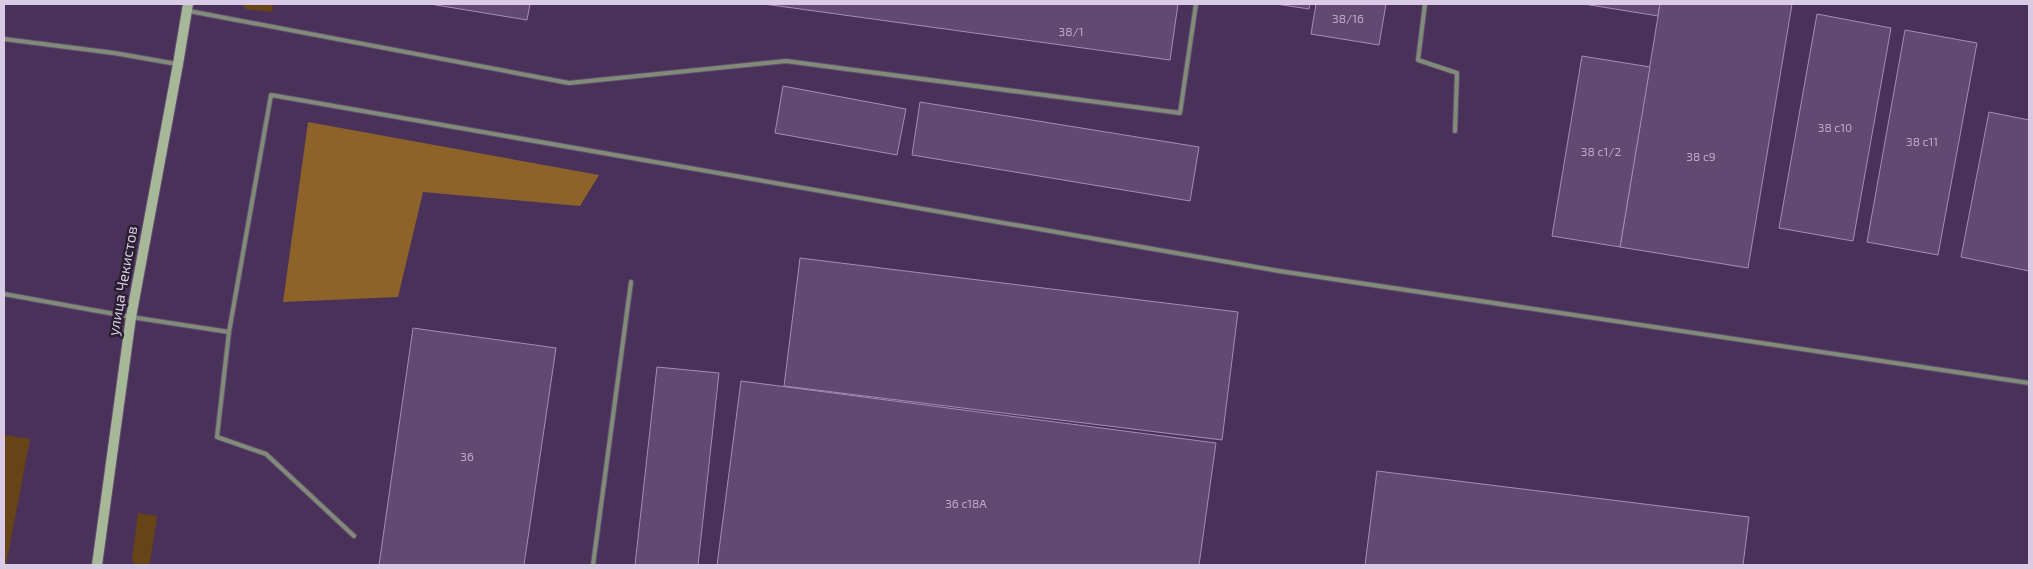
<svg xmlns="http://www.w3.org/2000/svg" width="2033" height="569" viewBox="0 0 2033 569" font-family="'Exo 2',sans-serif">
<rect width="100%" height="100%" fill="#4a3159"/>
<g fill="#664416">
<polygon points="242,4 273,4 272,12 246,9"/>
<polygon points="4,435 30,439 6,565 4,565"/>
<polygon points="138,513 157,516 150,562 148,565 135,565 132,560"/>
</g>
<polygon fill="#8d632a" points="308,122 599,175 580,206 423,192 398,297 283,302"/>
<g fill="#634972" stroke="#a68bb8">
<polygon points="430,4 530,4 527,20"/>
<polygon points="764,4 1178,4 1170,60"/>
<polygon points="1276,4 1310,4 1309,9"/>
<polygon points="1316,4 1386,4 1379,45 1311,34"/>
<polygon points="1584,4 1660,4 1658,16"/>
<polygon points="1660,4 1792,4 1748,268 1620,247"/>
<polygon points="1817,14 1891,28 1853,241 1779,228"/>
<polygon points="1905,30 1977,43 1938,255 1867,242"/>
<polygon points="1582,56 1650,67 1620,247 1552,236"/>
<polygon points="783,86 906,109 897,155 775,133"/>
<polygon points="920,102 1199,147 1190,201 912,155"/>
<polygon points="1989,112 2029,120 2029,271 1961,257"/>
<polygon points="800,258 1238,312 1222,440 784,386"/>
<polygon points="413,328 556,348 524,565 379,565"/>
<polygon points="657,367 719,373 698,565 635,565"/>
<polygon points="741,381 1216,443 1199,565 717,565"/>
<polygon points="1377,471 1749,517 1743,565 1365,565"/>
</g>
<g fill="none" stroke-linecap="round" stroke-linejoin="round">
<g stroke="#644d72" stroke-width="6">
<g id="lane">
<polyline points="1425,4 1418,60 1457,73 1455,131"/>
<polyline points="189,11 569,83 786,61 1180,113 1196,4"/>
<polyline points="4,39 114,53 177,64"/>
<polyline points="4,294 131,317 229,332 271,95 1279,271 2029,383"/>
<polyline points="229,332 217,437 266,454 354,536"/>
<polyline points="593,565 631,282"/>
</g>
</g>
<g stroke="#644d72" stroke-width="12">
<polyline id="secondary" points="97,565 131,317 178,64 188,4"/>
</g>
<use href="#lane" stroke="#818c78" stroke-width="4"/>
<use href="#secondary" stroke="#a6b898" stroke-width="10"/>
</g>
<g text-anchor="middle" stroke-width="5" stroke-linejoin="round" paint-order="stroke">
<g font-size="12" fill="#bcaac7">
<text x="1348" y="23">38/16</text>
<text x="1071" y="36">38/1</text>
<text x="1835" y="132">38 с10</text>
<text x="1922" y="146">38 с11</text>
<text x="1601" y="156">38 с1/2</text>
<text x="1701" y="161">38 с9</text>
<text x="467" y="461">36</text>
<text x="966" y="508">36 с18А</text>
</g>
<g font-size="15" fill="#d9cbe3" stroke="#2a1f31">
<text transform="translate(123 281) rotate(-80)" y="5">улица Чекистов</text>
</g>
</g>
<rect width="2033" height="569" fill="none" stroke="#d9cbe3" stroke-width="10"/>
</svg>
